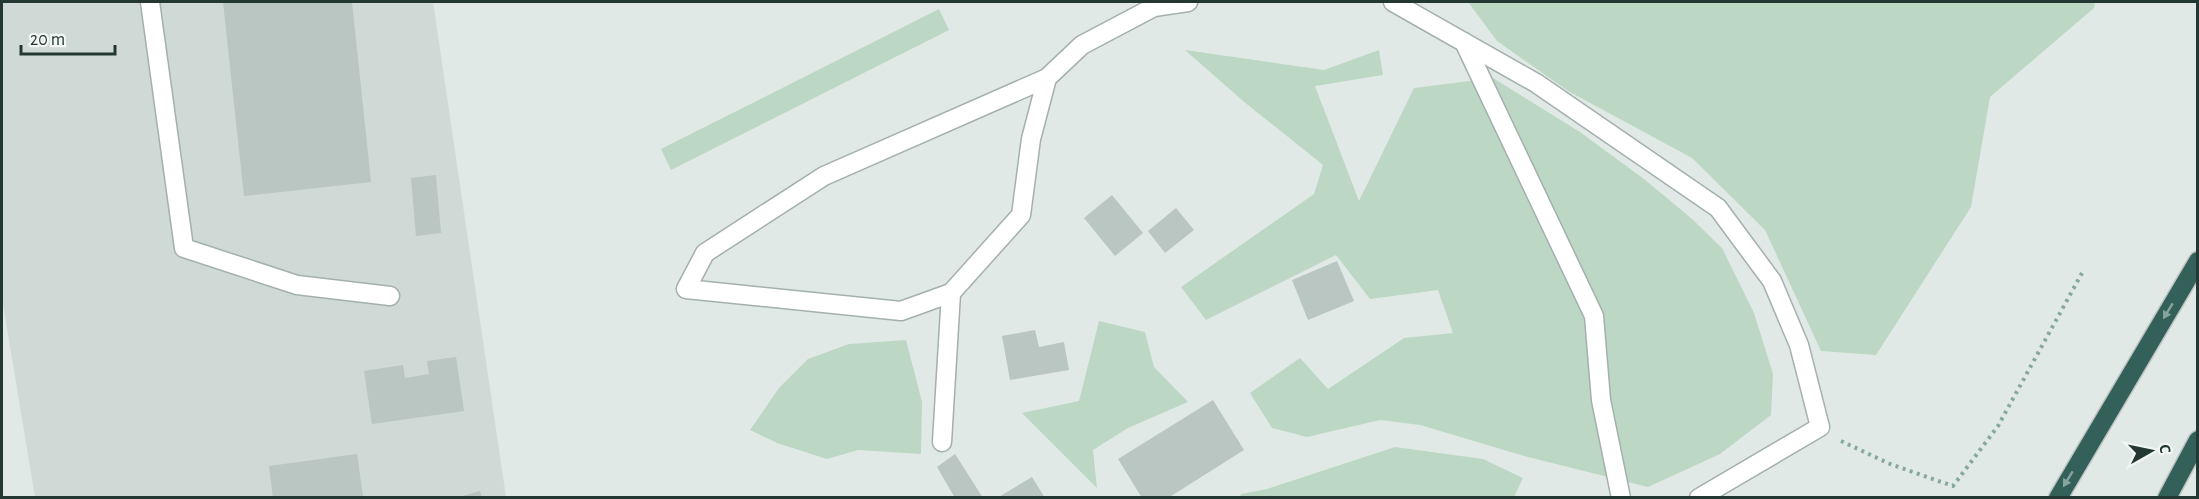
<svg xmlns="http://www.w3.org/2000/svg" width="2199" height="499" viewBox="0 0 2199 499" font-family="'Alegreya Sans',sans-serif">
<rect width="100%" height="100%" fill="#e1e9e6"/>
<polygon fill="#cfd9d5" points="2,2 433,2 506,497 35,497 2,298"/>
<g fill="#bcd8c4">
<polygon points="1468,2 2095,2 2094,8 1990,97 1971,207 1876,355 1821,351 1765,230 1692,158 1568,91 1497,41"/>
<polygon points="939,9 949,30 671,170 661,149"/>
<polygon points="1185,50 1324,70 1379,50 1383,75 1315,86 1359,201 1414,88 1493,78 1580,132 1644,179 1691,218 1722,248 1754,313 1773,374 1771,415 1720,454 1648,487 1524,456 1420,425 1380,420 1307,437 1272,428 1250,393 1300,358 1328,389 1404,338 1453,333 1438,290 1370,299 1336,255 1206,320 1181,287 1314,194 1323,165 1243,101"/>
<polygon points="1099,321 1145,332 1154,367 1188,402 1128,428 1093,450 1097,488 1022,413 1079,401"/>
<polygon points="906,340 922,402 921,454 858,450 827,459 777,443 750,430 779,388 808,359 849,344"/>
<polygon points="1395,447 1483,459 1523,478 1514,497 1240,497 1241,494 1267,489"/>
</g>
<g fill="#b9c6c2">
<polygon points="223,2 352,2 371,182 244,196"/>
<polygon points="436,175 441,233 416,236 411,178"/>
<polygon points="1112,195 1143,233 1115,256 1084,218"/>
<polygon points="1176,208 1194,230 1165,253 1148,231"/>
<polygon points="1337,261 1354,301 1308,320 1292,280"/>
<polygon points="1035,330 1039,347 1064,342 1069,370 1010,380 1002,336"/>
<polygon points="456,357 464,411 372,424 364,371 403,365 405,378 429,374 427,361"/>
<polygon points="1213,400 1244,450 1168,498 1142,498 1118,459"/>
<polygon points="357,454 363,496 273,498 269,466"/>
<polygon points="955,454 983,498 955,498 937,467"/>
<polygon points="1032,477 1045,498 997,498"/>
<polygon points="480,491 482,498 460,498 459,497"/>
</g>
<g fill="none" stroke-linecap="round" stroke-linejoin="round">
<g stroke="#a4b0ad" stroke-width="21">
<g id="minor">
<polyline points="150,2 184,248 297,285 390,296"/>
<polyline points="1393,2 1536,83 1718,208 1772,281 1799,345 1820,427 1699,498"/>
<polyline points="1464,42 1594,316 1601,400 1621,498"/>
<polyline points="1047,78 1031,139 1021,215 951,293 901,311 686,289 705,253 824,176 1047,78 1082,45 1154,7 1188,2"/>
<polyline points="942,442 951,293"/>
</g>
</g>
<g stroke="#bdc3c2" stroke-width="21">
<g id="highway">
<polyline points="2058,498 2198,261"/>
<polyline points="2167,498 2198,440"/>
</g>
</g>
<polyline stroke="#85a99e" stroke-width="4" stroke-dasharray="3 4.5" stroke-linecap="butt" points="1841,441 1890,464 1953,486 1998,426 2082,273"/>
<use href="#minor" stroke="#fff" stroke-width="18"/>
<use href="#highway" stroke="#336058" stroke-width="18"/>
</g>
<defs><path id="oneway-solid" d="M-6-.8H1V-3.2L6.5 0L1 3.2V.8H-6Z" transform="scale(1.5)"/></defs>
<g fill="#88a49e">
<use href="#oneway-solid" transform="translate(2168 311) rotate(121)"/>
<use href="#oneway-solid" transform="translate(2068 479) rotate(121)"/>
</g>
<rect width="2199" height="499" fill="none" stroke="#233833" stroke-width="6"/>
<g transform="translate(2151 451) rotate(81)" stroke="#f1f6f4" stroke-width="4.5" paint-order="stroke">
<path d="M0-4.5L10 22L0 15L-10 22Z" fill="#233833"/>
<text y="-9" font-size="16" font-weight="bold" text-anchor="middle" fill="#233833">С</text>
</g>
<path d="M21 45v9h94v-9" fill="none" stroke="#233833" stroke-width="3"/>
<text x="30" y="45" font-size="18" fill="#233833" stroke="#f1f6f4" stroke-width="4.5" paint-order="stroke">20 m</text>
</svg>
